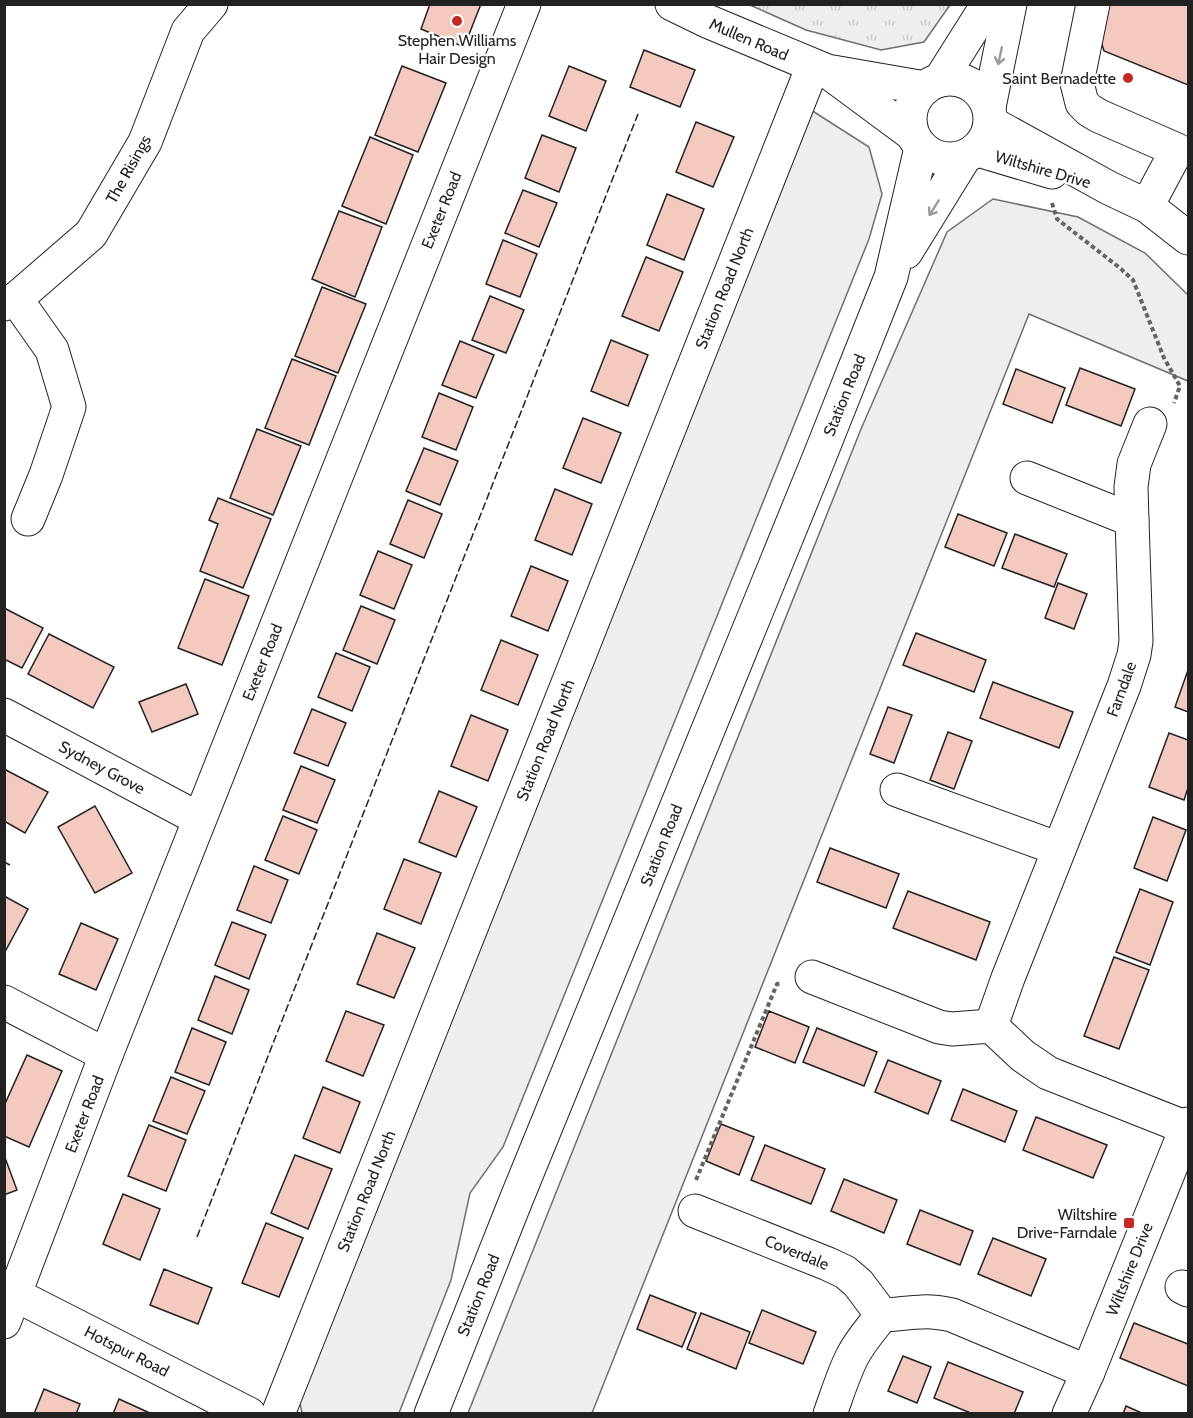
<svg xmlns="http://www.w3.org/2000/svg" width="1193" height="1418" viewBox="0 0 1193 1418" font-family="Cabin,sans-serif">
<defs>
<pattern id="park-tufts" width="24" height="20" patternUnits="userSpaceOnUse" patternTransform="scale(1.5)"><rect width="24" height="20" fill="#eee"/><path d="M3 7l-1-3M5 7V3M7 7l1-3M15 17l-1-3M17 17v-4M19 17l1-3" fill="none" stroke="#ccc"/></pattern>
</defs>
<rect width="100%" height="100%" fill="#fff"/>
<g fill="#eee" stroke="#6f6f6f" stroke-width="1.5">
<polygon points="811,110 869,147 882,194 869,239 503,1147 470,1193 451,1280 399,1413 302,1413 298,1394"/>
<polygon points="993,199 1078,217 1145,253 1188,295 1188,381 1029,314 592,1413 468,1413 861,429 947,232"/>
</g>
<polygon fill="url(#park-tufts)" stroke="#6f6f6f" stroke-width="1.5" points="750,5 950,5 924,42 881,50 806,30"/>
<g fill="#f3c9c0" stroke="#222" stroke-width="1.5">
<polygon points="430,4 481,4 464,47 421,29"/>
<polygon points="1109,4 1188,4 1188,85 1104,51 1100,38"/>
<polygon points="644,50 695,70 680,107 630,87"/>
<polygon points="402,66 446,83 418,152 375,135"/>
<polygon points="569,66 606,81 586,131 549,116"/>
<polygon points="696,122 734,137 713,187 676,172"/>
<polygon points="542,135 576,148 559,192 525,178"/>
<polygon points="370,137 413,155 386,224 342,206"/>
<polygon points="523,190 557,203 539,247 505,233"/>
<polygon points="667,194 704,209 684,260 647,245"/>
<polygon points="339,211 382,227 355,297 312,279"/>
<polygon points="503,240 537,254 520,297 486,284"/>
<polygon points="646,257 683,272 659,331 622,316"/>
<polygon points="322,287 366,304 338,373 295,356"/>
<polygon points="490,296 524,310 506,353 472,340"/>
<polygon points="611,340 648,355 628,406 591,391"/>
<polygon points="460,341 494,355 476,398 442,385"/>
<polygon points="292,359 336,376 309,445 265,428"/>
<polygon points="1080,368 1135,389 1121,426 1066,405"/>
<polygon points="1016,369 1065,388 1052,423 1003,404"/>
<polygon points="439,393 473,407 456,450 422,437"/>
<polygon points="583,418 621,433 601,483 563,468"/>
<polygon points="257,429 301,446 273,515 230,498"/>
<polygon points="424,448 458,461 440,505 406,491"/>
<polygon points="555,489 592,504 572,555 535,540"/>
<polygon points="218,498 271,519 243,588 200,571 218,524 209,520"/>
<polygon points="408,500 442,514 424,558 390,544"/>
<polygon points="958,514 1007,533 994,566 945,547"/>
<polygon points="1015,534 1067,554 1054,587 1002,568"/>
<polygon points="378,551 412,565 394,609 360,595"/>
<polygon points="531,566 568,581 548,631 511,616"/>
<polygon points="205,579 249,596 222,665 178,648"/>
<polygon points="1058,583 1087,594 1074,629 1045,618"/>
<polygon points="361,606 395,620 377,664 343,650"/>
<polygon points="4,608 43,628 22,668 4,659"/>
<polygon points="916,633 986,660 974,692 903,665"/>
<polygon points="49,634 114,667 93,708 28,674"/>
<polygon points="501,640 538,655 518,705 481,690"/>
<polygon points="336,653 370,667 352,711 318,697"/>
<polygon points="1188,670 1188,712 1175,707"/>
<polygon points="993,682 1073,712 1059,748 980,718"/>
<polygon points="186,684 198,714 152,732 139,702"/>
<polygon points="888,707 912,715 894,763 870,754"/>
<polygon points="312,709 346,723 328,766 294,753"/>
<polygon points="471,715 508,730 488,781 451,766"/>
<polygon points="948,732 972,741 954,789 930,780"/>
<polygon points="1169,733 1188,740 1188,788 1184,800 1149,787"/>
<polygon points="301,766 335,780 317,823 283,810"/>
<polygon points="4,769 48,792 25,833 4,821"/>
<polygon points="439,791 477,807 456,857 419,842"/>
<polygon points="95,806 132,873 95,893 58,827"/>
<polygon points="283,816 317,830 299,874 265,860"/>
<polygon points="1153,817 1186,830 1167,881 1134,868"/>
<polygon points="830,848 899,874 886,908 817,882"/>
<polygon points="404,859 441,873 421,924 384,909"/>
<polygon points="254,866 288,880 271,923 237,910"/>
<polygon points="1140,889 1173,902 1150,965 1116,952"/>
<polygon points="908,891 990,922 976,960 893,928"/>
<polygon points="4,896 28,909 6,950 4,949"/>
<polygon points="232,922 266,935 249,979 215,965"/>
<polygon points="81,923 118,939 96,990 59,974"/>
<polygon points="377,933 415,948 394,998 357,984"/>
<polygon points="1114,957 1149,970 1119,1049 1084,1036"/>
<polygon points="215,976 249,990 232,1034 198,1020"/>
<polygon points="346,1011 384,1025 363,1076 326,1061"/>
<polygon points="769,1011 809,1027 795,1063 755,1047"/>
<polygon points="192,1028 226,1042 209,1085 175,1072"/>
<polygon points="817,1028 877,1052 864,1086 803,1062"/>
<polygon points="27,1055 62,1071 29,1147 4,1136 4,1106"/>
<polygon points="888,1060 941,1081 928,1114 875,1092"/>
<polygon points="171,1077 205,1091 187,1134 153,1121"/>
<polygon points="323,1087 360,1102 340,1153 303,1138"/>
<polygon points="963,1089 1017,1111 1005,1142 951,1120"/>
<polygon points="1036,1117 1107,1145 1093,1178 1023,1150"/>
<polygon points="721,1124 754,1137 739,1175 706,1161"/>
<polygon points="149,1125 186,1140 166,1191 128,1176"/>
<polygon points="765,1145 825,1169 811,1204 751,1180"/>
<polygon points="4,1155 17,1190 4,1195"/>
<polygon points="295,1155 332,1169 308,1229 271,1213"/>
<polygon points="844,1179 897,1200 884,1233 831,1211"/>
<polygon points="123,1194 160,1209 140,1260 103,1244"/>
<polygon points="920,1210 973,1231 960,1265 907,1244"/>
<polygon points="266,1223 303,1238 279,1297 242,1283"/>
<polygon points="993,1238 1046,1259 1031,1296 978,1274"/>
<polygon points="164,1269 212,1288 198,1324 150,1305"/>
<polygon points="650,1295 696,1313 682,1347 637,1329"/>
<polygon points="762,1310 816,1332 803,1364 749,1343"/>
<polygon points="701,1313 750,1332 736,1369 687,1349"/>
<polygon points="1134,1323 1188,1344 1188,1386 1120,1358"/>
<polygon points="903,1356 931,1367 917,1403 888,1391"/>
<polygon points="948,1362 1023,1392 1014,1414 973,1414 934,1398"/>
<polygon points="44,1389 80,1404 76,1414 34,1414"/>
<polygon points="119,1399 152,1414 113,1414"/>
<polygon points="1126,1406 1144,1414 1123,1414"/>
</g>
<g fill="none" stroke-linecap="round" stroke-linejoin="round">
<g stroke="#222" stroke-width="35">
<g id="minor">
<polyline points="672,4 707,21 827,71 925,88"/>
<polyline points="1093,4 1077,83 1082,103 1089,110 1099,116 1177,150 1147,206"/>
<polyline points="831,74 912,134"/>
<polyline points="991,123 1109,188 1147,206 1188,238"/>
<polyline points="978,150 1052,172"/>
<polyline points="16,299 52,350 69,407 46,475 28,519"/>
<polyline points="4,304 16,299 91,234 145,142 188,31 211,4"/>
<polyline points="1132,520 1131,487 1134,464 1150,424"/>
<polyline points="4,715 199,819"/>
<polyline points="897,790 1059,849"/>
<polyline points="812,977 939,1027 952,1029 991,1026 1023,1056 1048,1073 1187,1128"/>
<polyline points="4,1002 106,1055"/>
<polyline points="991,1026 1008,978 1124,686 1134,655 1136,641 1132,520 1027,478"/>
<path d="M695,1211L828,1264L845,1272L858,1283L882,1315C896,1315 909,1312 922,1312C933,1311 942,1313 952,1315L1088,1372"/>
<polyline points="1182,1287 1188,1290"/>
<polyline points="4,1289 249,1414"/>
<polyline points="4,1322 106,1055 524,4"/>
<polyline points="278,1414 813,66"/>
<path d="M830,1414C837,1395 843,1375 852,1357C860,1341 872,1328 882,1315"/>
<polyline points="1069,1414 1088,1372 1188,1124"/>
</g>
</g>
<g stroke="#222" stroke-width="35">
<g id="major">
<circle cx="950" cy="119" r="40"/>
<polyline points="940,80 988,4"/>
<polyline points="989,107 1010,4"/>
<polyline points="906,252 964,158"/>
<polyline points="431,1414 516,1200 819,458 891,277 921,148"/>
</g>
</g>
<g stroke="#646464" stroke-width="4" stroke-dasharray="4.5 3" stroke-linecap="butt">
<polyline points="1052,203 1057,219 1120,268 1133,280 1164,358 1180,386 1174,403"/>
<polyline points="696,1180 777,984 782,983"/>
</g>
<use href="#minor" stroke="#fff" stroke-width="33"/>
<use href="#major" stroke="#fff" stroke-width="33"/>
<g stroke="#222" stroke-width="1.5" stroke-dasharray="8 3" stroke-linecap="butt">
<polyline points="4,862 10,865"/>
<polyline points="197,1237 638,114"/>
</g>
</g>
<defs><path id="oneway-shaft" d="M-6 0H5M1.5-3L5.5 0L1.5 3" fill="none" stroke-width="1.6" stroke-linecap="round" stroke-linejoin="round" transform="scale(1.5)"/></defs>
<g stroke="#9c9c9c">
<use href="#oneway-shaft" transform="translate(1000 56) rotate(102)"/>
<use href="#oneway-shaft" transform="translate(934 208) rotate(122)"/>
</g>
<g fill="#c62828" stroke="#fff" stroke-width="2">
<circle cx="457" cy="21" r="6"/>
<circle cx="1128" cy="78" r="6"/>
<rect x="1123" y="1217" width="12" height="12" rx="3"/>
</g>
<g text-anchor="middle" stroke-width="4.5" stroke-linejoin="round" paint-order="stroke">
<g font-size="16" fill="#222" stroke="#fff">
<text transform="translate(749 39) rotate(23)" y="6">Mullen Road</text>
<text transform="translate(128 169) rotate(-61)" y="6">The Risings</text>
<text transform="translate(1043 169) rotate(16)" y="6">Wiltshire Drive</text>
<text transform="translate(441 210) rotate(-68)" y="6">Exeter Road</text>
<text transform="translate(724 288) rotate(-68)" y="6">Station Road North</text>
<text transform="translate(844 395) rotate(-68)" y="6">Station Road</text>
<text transform="translate(262 662) rotate(-68)" y="6">Exeter Road</text>
<text transform="translate(1121 689) rotate(-70)" y="6">Farndale</text>
<text transform="translate(545 740) rotate(-68)" y="6">Station Road North</text>
<text transform="translate(102 767) rotate(28)" y="6">Sydney Grove</text>
<text transform="translate(661 845) rotate(-68)" y="6">Station Road</text>
<text transform="translate(84 1114) rotate(-69)" y="6">Exeter Road</text>
<text transform="translate(366 1191) rotate(-68)" y="6">Station Road North</text>
<text transform="translate(797 1252) rotate(22)" y="6">Coverdale</text>
<text transform="translate(1129 1269) rotate(-68)" y="6">Wiltshire Drive</text>
<text transform="translate(478 1295) rotate(-68)" y="6">Station Road</text>
<text transform="translate(127 1351) rotate(27)" y="6">Hotspur Road</text>
</g>
<g font-size="16" fill="#222" stroke="#fff" text-anchor="end">
<text x="457" y="46" text-anchor="middle">Stephen Williams<tspan x="457" dy="18">Hair Design</tspan></text>
<text x="1116" y="84">Saint Bernadette</text>
<text x="1117" y="1220">Wiltshire<tspan x="1117" dy="18">Drive-Farndale</tspan></text>
</g>
</g>
<rect width="1193" height="1418" fill="none" stroke="#222222" stroke-width="12"/>
</svg>
